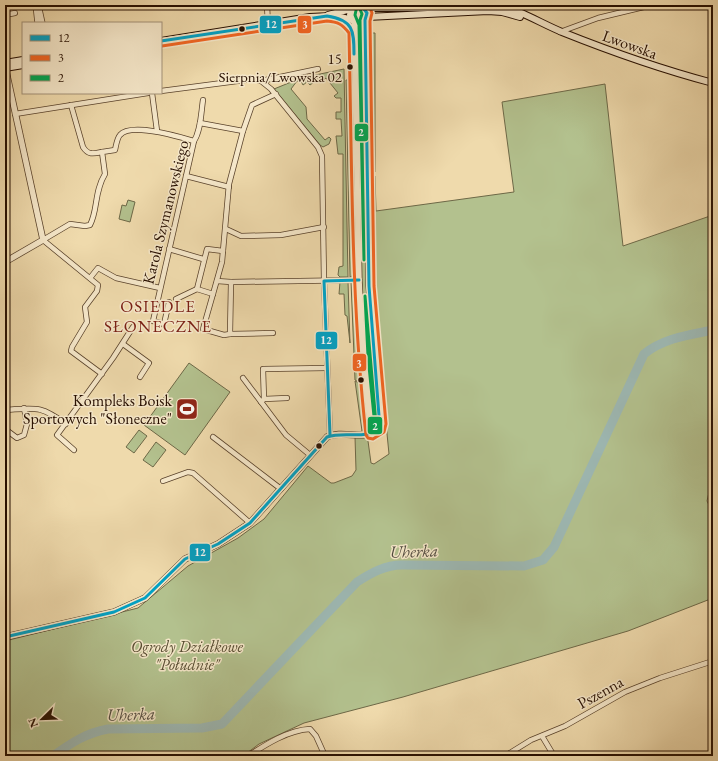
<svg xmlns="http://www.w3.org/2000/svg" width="718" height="761" viewBox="0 0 718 761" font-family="'EB Garamond',serif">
<rect width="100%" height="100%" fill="#efdaac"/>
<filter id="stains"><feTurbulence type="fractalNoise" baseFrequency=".005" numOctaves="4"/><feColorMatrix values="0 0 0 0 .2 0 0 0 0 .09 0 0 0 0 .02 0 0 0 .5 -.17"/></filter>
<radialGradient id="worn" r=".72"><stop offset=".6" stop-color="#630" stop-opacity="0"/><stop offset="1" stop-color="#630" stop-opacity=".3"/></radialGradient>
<g fill="#b3c18e" stroke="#6d6847">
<polygon points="356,33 362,33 367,299 378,419 376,426 371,403 362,303"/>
<polygon points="370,33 375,33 375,172 370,168"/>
<polygon points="344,69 348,277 340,277 338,275 339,267 343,266 343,154 338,154 336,136 342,136 341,119 336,119 336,112 341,112 341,98 336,98 334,96 338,93 326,78 322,81 319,78 314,78 314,82 310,85 307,82 303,85 301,81 297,81 291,89 306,107 307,119 325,140 329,137 331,139 329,144 323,147 320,145 274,89 301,78"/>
<polygon points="346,80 350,80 353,109 356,270 354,275 350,277"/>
<polygon points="605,84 623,246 713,215 713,475 707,501 713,513 713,598 628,631 403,697 304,723 259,744 243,756 6,756 5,641 138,608 188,566 238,538 264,519 308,466 331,483 334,483 352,476 356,470 355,437 364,437 368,441 371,463 374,464 389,454 381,373 377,360 372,285 370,173 375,176 376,211 514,192 502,102"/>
<polygon points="128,200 135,202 130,222 119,219 122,205 126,206"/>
<polygon points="340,282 348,282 350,343 347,316 345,315 344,294 339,294"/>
<polygon points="351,282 356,288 357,347 360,378 358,378 359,382 355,380"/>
<polygon points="189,363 230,392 185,455 144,425"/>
<polygon points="355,381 361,384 366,423 362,431"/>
<polygon points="139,430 147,436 134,453 126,447"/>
<polygon points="156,442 166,450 153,467 143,460"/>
</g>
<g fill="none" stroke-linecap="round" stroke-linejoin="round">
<path stroke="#9db8b3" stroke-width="9" d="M53,756C71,743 86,733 108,729L202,728L222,724L357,582C371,573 385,565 402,565L524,566L543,560L554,547L644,354C664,338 689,335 713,330"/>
<g stroke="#59422b" stroke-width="6">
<g id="minor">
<polyline points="267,5 268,25"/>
<polyline points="5,15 15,13"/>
<polyline points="560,32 598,18 652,5"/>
<polyline points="261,81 318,69"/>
<polyline points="161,91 253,79 261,81 271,89 318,147 322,156 324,281 330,435"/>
<polyline points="152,93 157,131"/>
<path d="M71,105L83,147C88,155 93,154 102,152"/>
<polyline points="15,114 148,93"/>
<polyline points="200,123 243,131 252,105 276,94"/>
<polyline points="186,176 229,187"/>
<polyline points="226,229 241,236 281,235 324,227"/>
<polyline points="169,249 203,259"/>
<polyline points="90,278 98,268 116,278 160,288"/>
<polyline points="217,281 231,282"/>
<polyline points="197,289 207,249 223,251"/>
<polyline points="213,294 203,329 224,335 230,334"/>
<polyline points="176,299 197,289 213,294 222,262 229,184 243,131"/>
<path d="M169,302L164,324L153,321L194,141C201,130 201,113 203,100"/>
<polyline points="273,333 230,334 231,282 359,280"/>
<polyline points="123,344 149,363 140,377"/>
<path d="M102,374L71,351L72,347L87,322L85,307L97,291L98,285L43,240L70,224L85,226L90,225C98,210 94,192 105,174L102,152L115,150C116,146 117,138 120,135C131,122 180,137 194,141"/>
<polyline points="243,378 286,435 310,455"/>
<polyline points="264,399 287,398"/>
<polyline points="261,402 264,399 263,369 327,368"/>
<path d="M5,410C36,408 40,405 66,424"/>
<polyline points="5,429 17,438 24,435 27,424 24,408"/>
<polyline points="213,437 281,489"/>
<polyline points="74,450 57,435 113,358 133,327"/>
<polyline points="163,481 188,472 193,473 250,523"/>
<polyline points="542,736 554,756"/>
<path d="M248,756C265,745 288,730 310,729L316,736L325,756"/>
<polyline points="505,756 531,740 565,726 625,692 660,678 713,661"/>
</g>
</g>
<g stroke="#59422b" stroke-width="7">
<g id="tertiary">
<polyline points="36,5 38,23"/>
<polyline points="38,5 42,23"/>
<polyline points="338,11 347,5"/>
<polyline points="340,18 346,21 353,31"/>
<polyline points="354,21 359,280 363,356 371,434"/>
<polyline points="5,66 43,240 5,262"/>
<path d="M5,637L114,612L145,598L185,559L218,544L250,523L327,437C343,429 366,442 380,429L381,424L369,286L365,20"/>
</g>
</g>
<g stroke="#270f00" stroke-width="8">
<g id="secondary">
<path d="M357,5L351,9L350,15L352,20L359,23L365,20C369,14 367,8 361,5"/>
<path d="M494,5C517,8 540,23 562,32C612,52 660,69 713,83"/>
<polyline points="366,8 465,8 482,5"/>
<polyline points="328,15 351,9"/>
<polyline points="367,17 488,11 502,12 520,17"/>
<path d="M161,41L310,17C324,16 339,15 352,20"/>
<polyline points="5,63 23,60"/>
<polyline points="5,68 23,65"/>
</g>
</g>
<use href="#minor" stroke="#f5e7c9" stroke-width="4.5"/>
<use href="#tertiary" stroke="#f5e7c9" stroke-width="5.5"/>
<use href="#secondary" stroke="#f5e7c9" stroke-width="6"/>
<g stroke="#f5e7c9" stroke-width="6">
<g id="bus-1">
<path d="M161,41L327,16C353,20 354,30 354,54"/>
<polyline points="330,435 324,281 359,280"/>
<path d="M5,637L114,612L145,598L185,559L218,544L250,523L327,437C345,431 364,440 380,429L369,286L365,20L367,13L361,5"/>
</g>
</g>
<g stroke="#f5e7c9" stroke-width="6">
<path id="bus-2" d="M162,46L327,21C338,22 342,24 349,33C352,167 351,301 366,435L368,438L373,439L384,432L386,424L374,286L370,21L372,13L369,5"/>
</g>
<g stroke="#f5e7c9" stroke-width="6">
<g id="bus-3">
<polyline points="357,6 355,15 359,25 364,260 360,20 362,14 359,7"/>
<polygon points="365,296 376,424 375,426 368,356"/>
</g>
</g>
<use href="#bus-1" stroke="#02a1c4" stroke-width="3"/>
<use href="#bus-2" stroke="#f26522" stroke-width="3"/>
<use href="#bus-3" stroke="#00a651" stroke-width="3"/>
</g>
<defs>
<g id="stadium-square" transform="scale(1.15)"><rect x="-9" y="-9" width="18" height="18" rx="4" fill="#8f2418" stroke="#f5e7c9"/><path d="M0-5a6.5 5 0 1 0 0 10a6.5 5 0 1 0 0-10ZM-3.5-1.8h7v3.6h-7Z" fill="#fff"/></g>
</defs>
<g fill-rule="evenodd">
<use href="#stadium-square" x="187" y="409"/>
</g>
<g fill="#270f00" stroke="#f5e7c9" stroke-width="1.5">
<circle cx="242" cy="29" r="3.5"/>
<circle cx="350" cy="67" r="3.5"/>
<circle cx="361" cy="380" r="3.5"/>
<circle cx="319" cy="446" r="3.5"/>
</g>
<g text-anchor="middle" stroke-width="3" stroke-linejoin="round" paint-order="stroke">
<g font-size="15" fill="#270f00" stroke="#f5e7c9" text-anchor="end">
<text x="342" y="64">15<tspan x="342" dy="18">Sierpnia/Lwowska 02</tspan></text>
</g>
<g font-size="16" fill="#270f00" stroke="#f5e7c9">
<text transform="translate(630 44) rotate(20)" y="6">Lwowska</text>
<text transform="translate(165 212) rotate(-76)" y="6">Karola Szymanowskiego</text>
<text transform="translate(600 692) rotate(-29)" y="6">Pszenna</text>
</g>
<g font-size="16" fill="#270f00" stroke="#f5e7c9" text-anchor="end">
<text x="172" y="406">Kompleks Boisk<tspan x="172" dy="18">Sportowych "Słoneczne"</tspan></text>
</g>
<g font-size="16" font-style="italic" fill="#584d32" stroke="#f5e7c9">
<text x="187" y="652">Ogrody Działkowe<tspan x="187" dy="18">"Południe"</tspan></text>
</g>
<g font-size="17" letter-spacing="1" fill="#7a1f14" stroke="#f5e7c9">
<text x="158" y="312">OSIEDLE<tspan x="158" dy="20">SŁONECZNE</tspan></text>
</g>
<g font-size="17" font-style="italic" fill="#504a3f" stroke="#f5e7c9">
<text transform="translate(414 551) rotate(-2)" y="6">Uherka</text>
<text transform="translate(131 714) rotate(-2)" y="6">Uherka</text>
</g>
</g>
<g stroke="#f5e7c9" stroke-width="1.5">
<rect x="297" y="15" width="15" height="19" rx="4" fill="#f26522"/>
<rect x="259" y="15" width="23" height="19" rx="4" fill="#02a1c4"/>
<rect x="354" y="123" width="15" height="19" rx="4" fill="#00a651"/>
<rect x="315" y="331" width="23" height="19" rx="4" fill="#02a1c4"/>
<rect x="352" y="353" width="15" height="19" rx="4" fill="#f26522"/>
<rect x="367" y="416" width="16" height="19" rx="4" fill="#00a651"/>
<rect x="189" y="543" width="22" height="19" rx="4" fill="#02a1c4"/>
</g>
<g font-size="11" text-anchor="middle" font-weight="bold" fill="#fff">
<text x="305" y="28">3</text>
<text x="271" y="28">12</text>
<text x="361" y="136">2</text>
<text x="326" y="344">12</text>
<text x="359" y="367">3</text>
<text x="375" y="430">2</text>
<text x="200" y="556">12</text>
</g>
<rect width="718" height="761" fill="none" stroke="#efdaac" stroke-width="20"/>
<rect x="6" y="6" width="706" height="749" fill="none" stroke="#270f00" stroke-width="2"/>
<rect x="10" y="10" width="698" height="741" fill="none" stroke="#270f00"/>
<rect x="22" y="22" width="140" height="72" fill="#f5e7c9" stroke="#a39179"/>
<rect x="30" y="35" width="20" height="6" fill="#02a1c4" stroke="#a39179"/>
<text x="58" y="42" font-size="12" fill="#270f00">12</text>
<rect x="30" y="55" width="20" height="6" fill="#f26522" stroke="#a39179"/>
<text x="58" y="62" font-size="12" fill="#270f00">3</text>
<rect x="30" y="75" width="20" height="6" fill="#00a651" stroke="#a39179"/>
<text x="58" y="82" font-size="12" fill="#270f00">2</text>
<g transform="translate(42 719) rotate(247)" stroke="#f5e7c9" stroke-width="3" paint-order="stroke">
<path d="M0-3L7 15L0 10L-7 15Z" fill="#270f00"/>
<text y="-6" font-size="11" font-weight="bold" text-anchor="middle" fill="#270f00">N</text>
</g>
<rect width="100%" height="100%" filter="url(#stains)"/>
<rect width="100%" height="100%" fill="url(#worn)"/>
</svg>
